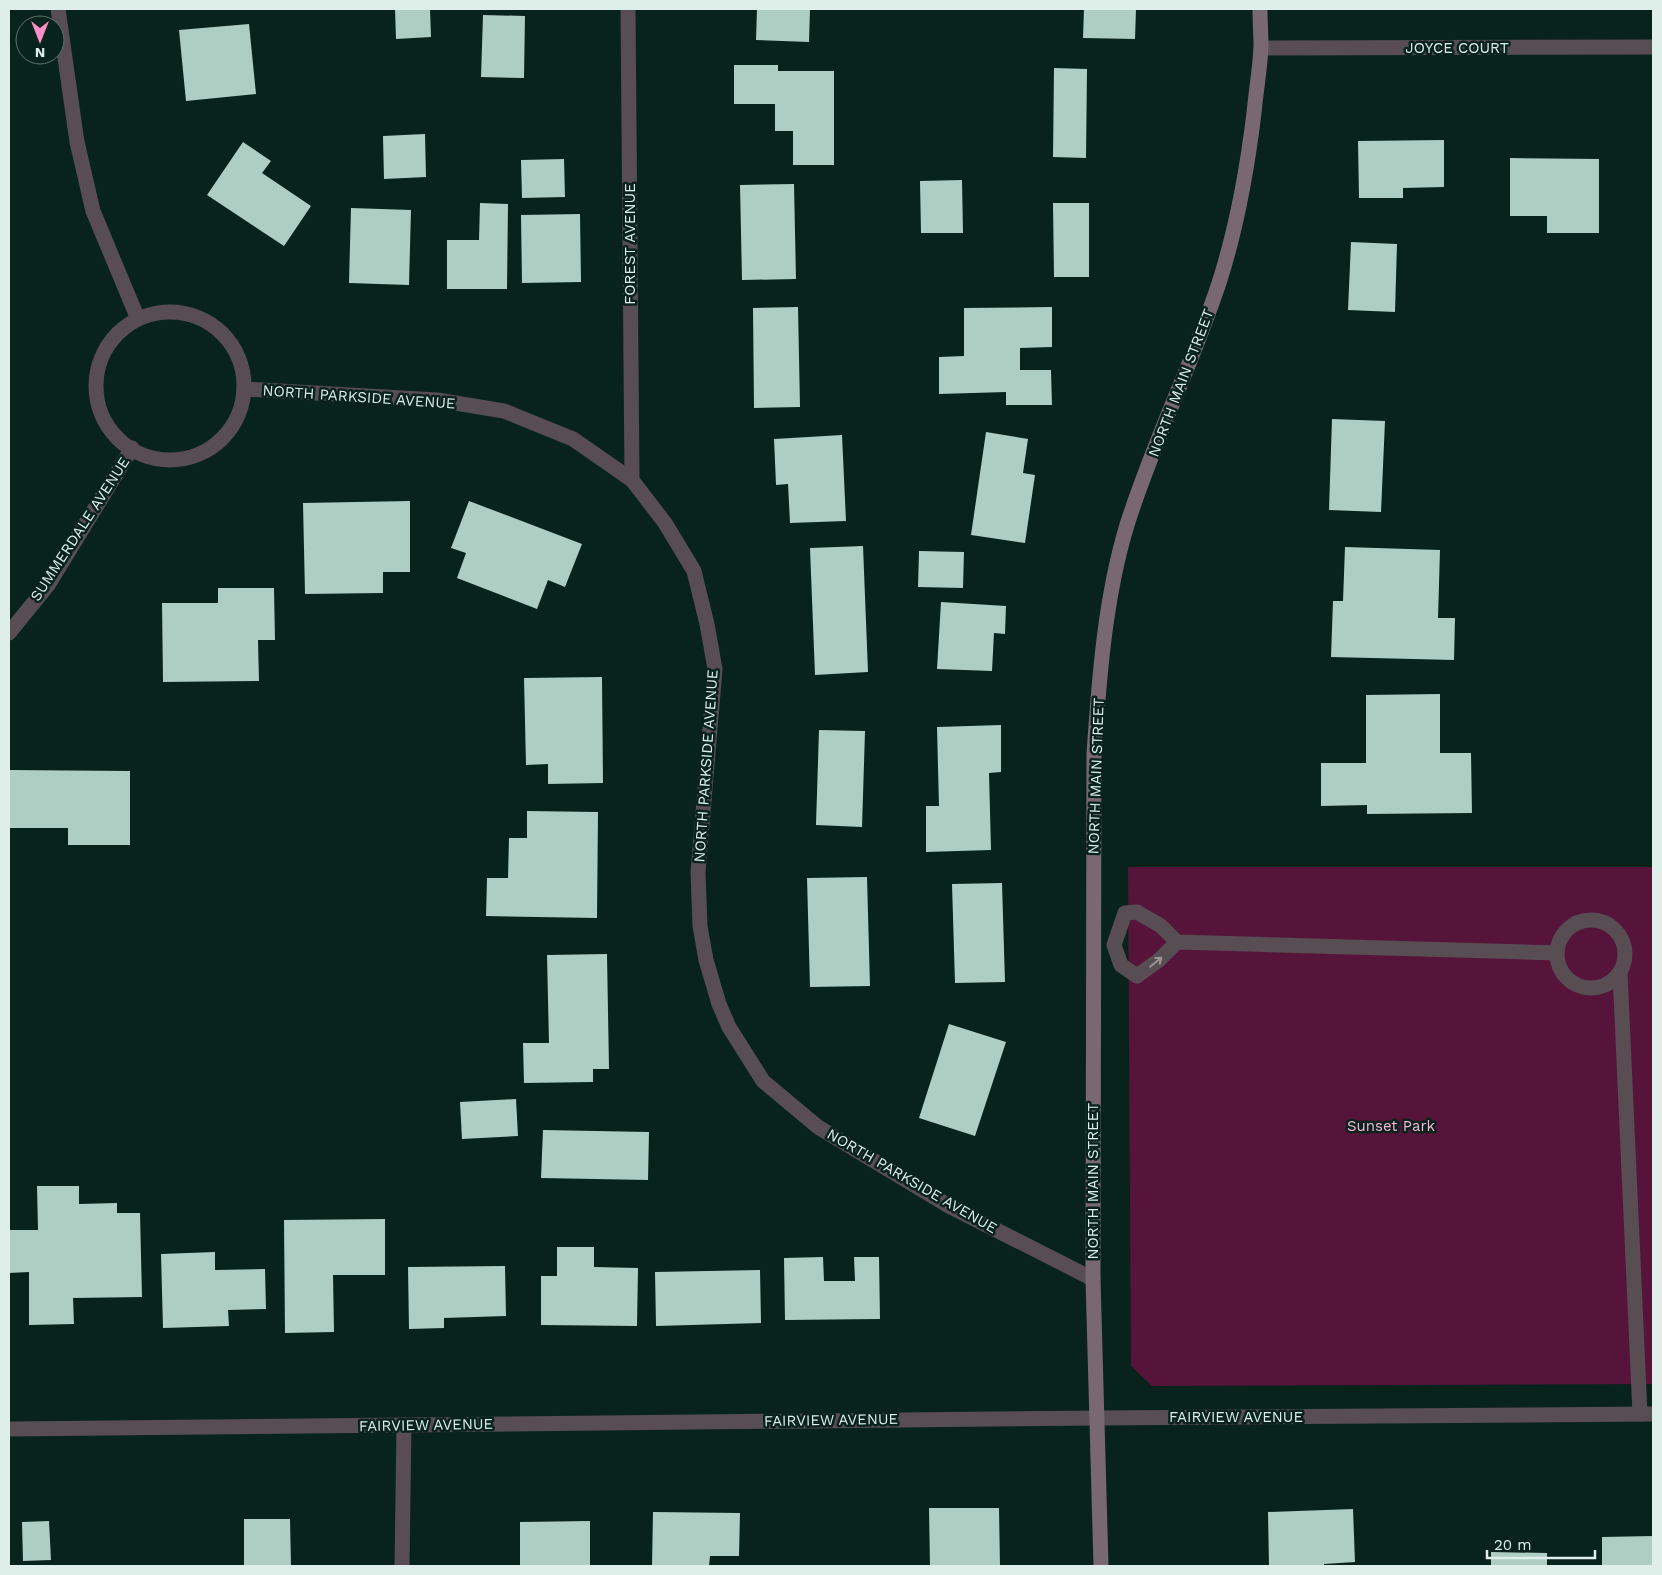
<svg xmlns="http://www.w3.org/2000/svg" width="1662" height="1575" viewBox="0 0 1662 1575" font-family="'Work Sans',sans-serif">
<rect width="100%" height="100%" fill="#08231c"/>
<polygon fill="#56143b" points="1128,867 1653,867 1653,1384 1152,1386 1131,1366"/>
<g fill="#aecdc3">
<polygon points="395,9 430,9 431,37 396,39"/>
<polygon points="757,9 810,9 809,42 756,40"/>
<polygon points="1084,9 1136,9 1135,39 1083,38"/>
<polygon points="483,15 525,16 524,78 481,77"/>
<polygon points="249,24 256,94 186,101 179,30"/>
<polygon points="734,65 778,65 778,71 834,71 834,165 793,165 793,131 775,131 775,104 734,104"/>
<polygon points="1054,68 1087,69 1086,158 1053,157"/>
<polygon points="425,134 426,177 384,179 383,136"/>
<polygon points="1444,140 1444,187 1403,188 1403,198 1359,198 1358,141"/>
<polygon points="243,142 271,161 262,173 311,206 284,246 207,195"/>
<polygon points="1510,158 1599,159 1599,233 1547,233 1547,216 1510,216"/>
<polygon points="564,159 565,197 522,198 521,160"/>
<polygon points="962,180 963,233 921,233 920,181"/>
<polygon points="794,184 796,279 742,280 740,185"/>
<polygon points="480,203 508,204 507,289 447,289 447,240 479,240"/>
<polygon points="1053,203 1089,203 1089,277 1054,277"/>
<polygon points="351,208 411,210 409,285 349,283"/>
<polygon points="580,214 581,282 522,283 521,215"/>
<polygon points="1351,242 1397,244 1395,312 1348,310"/>
<polygon points="798,307 800,407 754,408 753,308"/>
<polygon points="1052,307 1052,347 1020,348 1020,370 1051,370 1052,405 1006,405 1006,392 939,394 939,357 964,356 964,308"/>
<polygon points="1332,419 1385,421 1381,512 1329,510"/>
<polygon points="986,432 1028,439 1023,473 1035,475 1025,543 971,535"/>
<polygon points="842,435 846,521 790,523 788,484 776,485 774,439"/>
<polygon points="410,501 410,572 383,572 383,593 305,594 303,503"/>
<polygon points="469,501 582,544 565,587 548,580 537,609 457,578 466,553 451,548"/>
<polygon points="863,546 868,672 815,675 810,548"/>
<polygon points="1345,547 1440,550 1438,618 1455,618 1454,660 1331,657 1333,601 1343,601"/>
<polygon points="919,551 964,552 963,588 918,587"/>
<polygon points="218,588 274,588 275,640 258,640 259,681 163,682 162,603 218,603"/>
<polygon points="941,602 1006,606 1005,634 994,633 992,671 937,669"/>
<polygon points="602,677 603,783 548,784 548,764 526,765 524,678"/>
<polygon points="1440,694 1440,753 1471,753 1472,813 1367,814 1367,805 1321,806 1321,763 1366,763 1366,695"/>
<polygon points="1001,725 1001,772 989,773 991,850 926,852 926,806 939,806 937,727"/>
<polygon points="819,730 865,731 862,827 816,825"/>
<polygon points="9,770 130,771 130,845 68,845 68,828 9,828"/>
<polygon points="527,811 598,812 597,918 486,916 487,878 508,878 509,838 527,838"/>
<polygon points="867,877 870,986 810,987 807,878"/>
<polygon points="1002,883 1005,982 955,983 952,884"/>
<polygon points="607,954 609,1069 593,1069 593,1082 524,1083 523,1043 549,1043 547,955"/>
<polygon points="949,1024 1006,1042 975,1136 919,1118"/>
<polygon points="516,1099 518,1136 462,1139 460,1102"/>
<polygon points="543,1130 649,1132 648,1180 541,1178"/>
<polygon points="37,1186 79,1186 79,1204 117,1203 117,1213 140,1213 142,1297 73,1298 74,1324 29,1325 29,1272 9,1273 9,1230 38,1230"/>
<polygon points="385,1219 385,1275 333,1275 334,1332 285,1333 284,1220"/>
<polygon points="557,1247 594,1247 594,1267 638,1268 637,1326 541,1325 541,1276 557,1276"/>
<polygon points="215,1252 215,1270 265,1269 266,1309 228,1310 229,1326 163,1328 161,1254"/>
<polygon points="823,1257 824,1281 855,1281 854,1257 879,1257 880,1319 785,1320 784,1258"/>
<polygon points="505,1266 506,1316 444,1318 444,1328 409,1329 408,1267"/>
<polygon points="760,1270 761,1323 656,1326 655,1272"/>
<polygon points="929,1508 999,1508 1000,1566 930,1566"/>
<polygon points="1353,1509 1355,1562 1324,1564 1324,1566 1269,1566 1268,1512"/>
<polygon points="653,1512 740,1513 739,1556 710,1556 709,1566 652,1566"/>
<polygon points="244,1519 290,1519 291,1566 244,1566"/>
<polygon points="49,1521 51,1560 23,1561 22,1522"/>
<polygon points="590,1521 590,1566 520,1566 520,1522"/>
<polygon points="1653,1536 1653,1566 1602,1566 1602,1537"/>
<polygon points="1491,1552 1547,1553 1547,1566 1491,1566"/>
</g>
<g fill="none" stroke-linecap="round" stroke-linejoin="round">
<g stroke="#584d52" stroke-width="15">
<circle cx="1591" cy="954" r="34"/>
<polyline points="1177,942 1161,926 1137,912 1125,913 1114,945 1121,965 1137,976 1159,960 1177,942 1557,953"/>
<polyline points="1620,973 1640,1414"/>
</g>
<g stroke="#584d52" stroke-width="15">
<polyline points="58,9 77,142 93,211 138,319"/>
<polyline points="628,9 632,480"/>
<polyline points="1261,48 1653,47"/>
<circle cx="170" cy="386" r="74"/>
<polyline points="244,389 437,400 504,411 573,439 632,480 665,523 694,571 707,624 715,669 698,872 700,926 706,960 719,1004 729,1027 763,1081 818,1127 949,1206 1093,1279"/>
<polyline points="9,633 48,585 132,448"/>
<polyline points="9,1429 1098,1418 1653,1414"/>
<polyline points="402,1566 404,1425"/>
</g>
<path stroke="#796870" stroke-width="15" d="M1101,1566L1093,1279L1094,754C1099,679 1105,597 1127,525C1153,442 1192,365 1219,283C1237,227 1247,171 1254,113C1256,91 1260,69 1261,47C1261,35 1260,22 1260,9"/>
</g>
<defs><path id="oneway-shaft" d="M-6 0H5M1.5-3L5.5 0L1.5 3" fill="none" stroke-width="1.6" stroke-linecap="round" stroke-linejoin="round" transform="scale(1.25)"/></defs>
<use stroke="#949596" href="#oneway-shaft" transform="translate(1156 962) rotate(-39)"/>
<g text-anchor="middle" stroke-width="5" stroke-linejoin="round" paint-order="stroke">
<g font-size="15" fill="#deeee9" stroke="#08231c">
<text x="1457" y="53">JOYCE COURT</text>
<text transform="translate(630 244) rotate(-90)" y="5">FOREST AVENUE</text>
<text transform="translate(1181 383) rotate(-69)" y="5">NORTH MAIN STREET</text>
<text transform="translate(359 397) rotate(4)" y="5">NORTH PARKSIDE AVENUE</text>
<text transform="translate(80 529) rotate(-57)" y="5">SUMMERDALE AVENUE</text>
<text transform="translate(706 766) rotate(-86)" y="5">NORTH PARKSIDE AVENUE</text>
<text transform="translate(1096 776) rotate(-88)" y="5">NORTH MAIN STREET</text>
<text transform="translate(912 1181) rotate(30)" y="5">NORTH PARKSIDE AVENUE</text>
<text transform="translate(1093 1181) rotate(-90)" y="5">NORTH MAIN STREET</text>
<text x="1236" y="1422">FAIRVIEW AVENUE</text>
<text transform="translate(831 1420) rotate(-1)" y="5">FAIRVIEW AVENUE</text>
<text transform="translate(426 1425) rotate(-1)" y="5">FAIRVIEW AVENUE</text>
</g>
<g font-size="15" fill="#fdb4d8" stroke="#08231c">
<text x="1391" y="1131">Sunset Park</text>
</g>
</g>
<rect width="1662" height="1575" fill="none" stroke="#deeee9" stroke-width="20"/>
<g transform="translate(40 40) rotate(180)"><circle r="24" fill="#08231c" stroke="#5e746e"/>
<path d="M0-4L9 19L0 12L-9 19Z" fill="#fa8fc7"/>
<text y="-8" font-size="14" font-weight="bold" text-anchor="middle" fill="#deeee9">N</text>
</g>
<path d="M1487 1550v8h108v-8" fill="none" stroke="#deeee9" stroke-width="2.5"/>
<text x="1494" y="1550" font-size="15" fill="#deeee9" stroke="#08231c" stroke-width="4" paint-order="stroke">20 m</text>
</svg>
